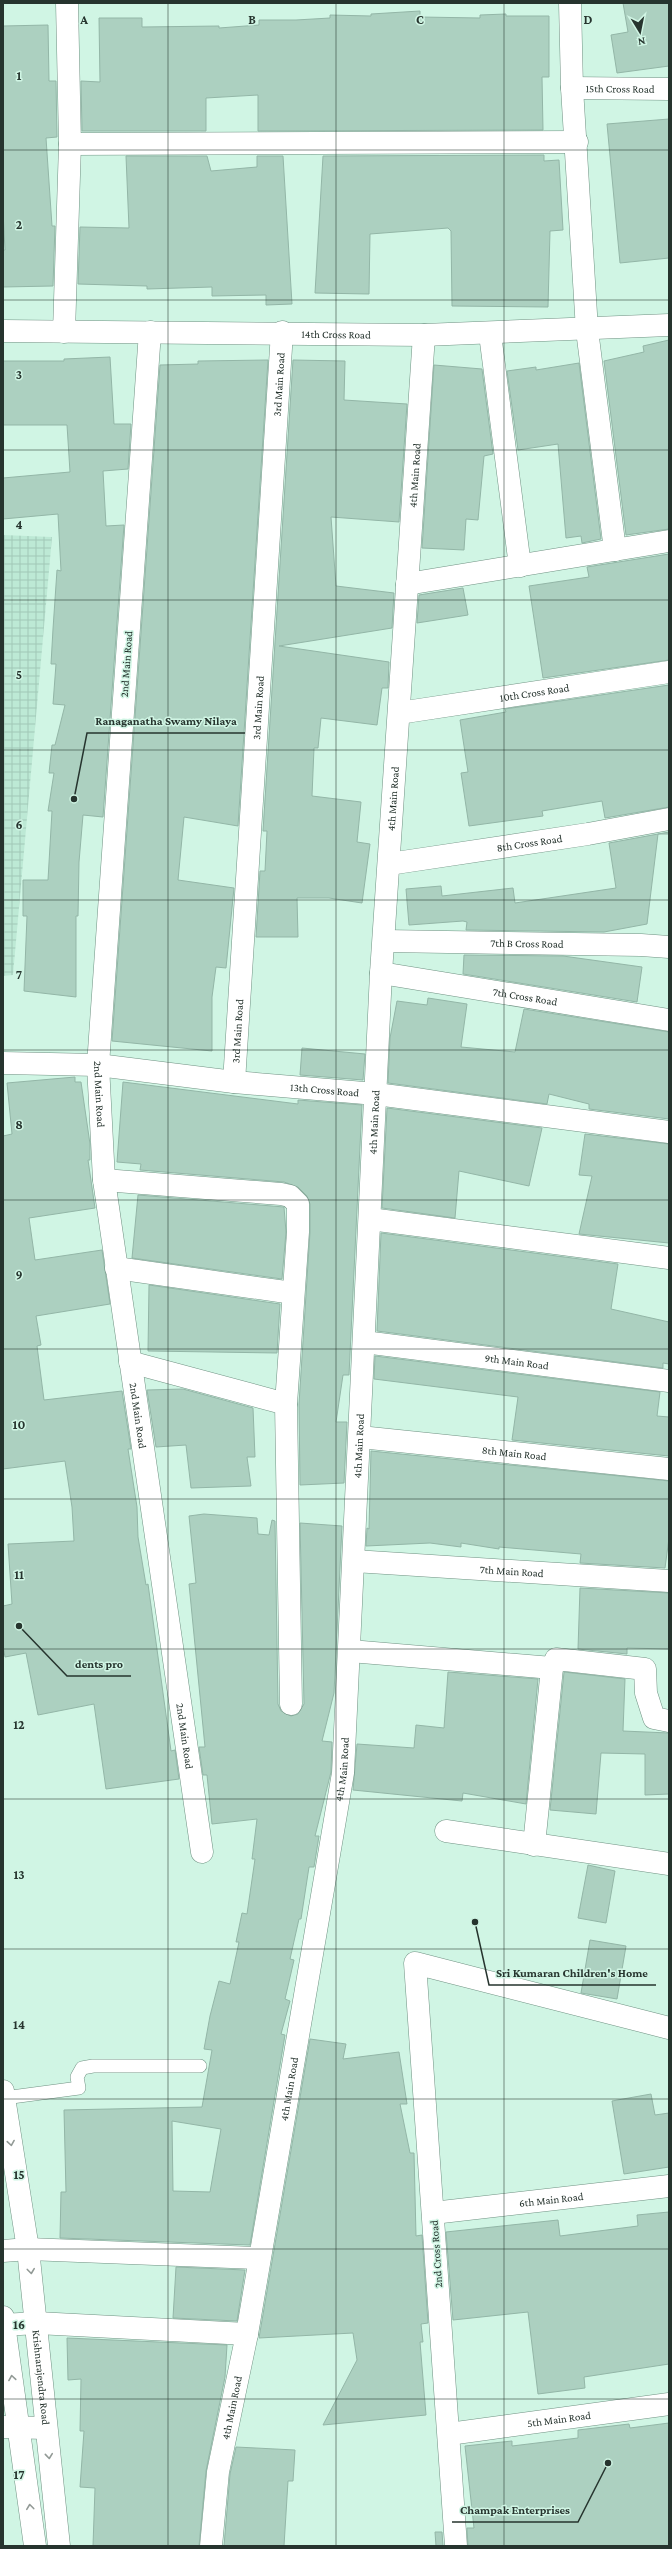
<svg xmlns="http://www.w3.org/2000/svg" width="672" height="2549" viewBox="0 0 672 2549" font-family="'Crimson Pro',serif">
<defs>
<pattern id="industrial-grid" width="8" height="8" patternUnits="userSpaceOnUse"><rect width="8" height="8" fill="#bde9d5"/><path d="M0 4h8M4 0v8" fill="none" stroke="#a2c8b7"/></pattern>
</defs>
<rect width="100%" height="100%" fill="#d0f5e4"/>
<polygon fill="url(#industrial-grid)" points="3,535 52,537 13,975 3,976"/>
<g fill="#acd0c0" stroke="#93b6a7" fill-rule="evenodd">
<polygon points="623,3 669,3 669,66 617,73 611,35 628,32"/>
<polygon points="420,11 420,17 480,18 480,15 506,14 506,16 549,16 549,77 542,77 543,130 258,131 258,95 206,98 206,131 82,131 81,81 100,82 99,18 142,18 142,27 219,26 219,28 259,25 259,20 296,20 330,18 330,15 371,16 371,14"/>
<polygon points="48,25 49,81 56,81 57,137 46,138 52,226 55,226 53,286 3,287 3,250 5,250 3,212 3,26"/>
<polygon points="669,119 669,258 620,263 607,124"/>
<polygon points="544,155 544,161 559,160 563,230 550,231 548,307 452,306 451,231 448,228 370,234 369,294 315,293 323,156"/>
<polygon points="126,156 207,156 211,171 257,167 257,156 283,156 292,304 266,305 266,295 212,296 212,287 147,289 147,286 78,284 80,227 129,228"/>
<polygon points="669,340 669,529 626,535 604,361 644,352 643,346"/>
<polygon points="110,357 114,424 131,424 128,469 103,471 106,526 124,525 103,817 83,815 79,862 78,916 76,916 76,997 24,991 27,916 23,916 23,880 48,880 52,811 48,811 54,773 49,773 52,745 55,745 65,705 53,704 56,664 51,664 53,629 57,570 61,571 58,514 3,519 3,478 70,472 67,425 3,425 3,361 64,361 64,359"/>
<polygon points="268,360 238,826 184,817 178,880 234,888 226,968 216,967 212,997 212,1051 112,1041 160,365 198,364 198,361"/>
<polygon points="293,360 345,361 344,400 407,404 399,522 331,517 336,586 394,593 392,628 279,646 389,662 388,688 382,688 377,725 321,718 318,748 314,748 312,796 361,802 357,842 370,844 362,903 329,898 297,898 298,937 256,937 260,871 265,871 267,831 263,831"/>
<polygon points="579,363 601,539 582,543 581,536 566,538 558,444 518,450 507,371 536,367 536,370"/>
<polygon points="434,365 482,369 493,454 484,456 478,520 466,519 464,550 422,548"/>
<polygon points="669,554 669,660 543,678 529,586 589,577 587,567"/>
<polygon points="463,588 468,615 417,623 419,595"/>
<polygon points="669,685 669,807 605,818 602,801 542,811 543,816 469,826 461,773 468,772 460,720 506,712 505,709"/>
<polygon points="669,832 669,834 658,834 647,924 604,932 466,930 467,922 463,921 409,925 406,889 441,886 442,896 513,888 515,903 616,888 609,843"/>
<polygon points="464,955 563,956 642,967 637,1002 463,974"/>
<polygon points="428,998 467,1004 461,1047 515,1052 524,1009 669,1032 669,1119 589,1109 589,1104 549,1094 547,1104 388,1083 390,1038 397,1001 427,1005"/>
<polygon points="302,1048 365,1054 363,1080 300,1075"/>
<polygon points="75,1077 75,1082 81,1082 90,1144 90,1160 88,1160 95,1208 29,1218 35,1260 102,1250 110,1304 36,1316 41,1345 37,1346 44,1400 122,1391 131,1449 128,1449 137,1507 138,1537 146,1585 148,1584 171,1751 175,1750 179,1779 106,1789 94,1704 38,1715 26,1653 5,1657 3,1646 3,1606 12,1604 8,1544 74,1541 72,1507 65,1461 3,1469 3,1136 12,1134 7,1083"/>
<polygon points="123,1082 298,1104 298,1100 362,1105 349,1375 343,1375 336,1422 347,1422 344,1483 300,1485 299,1404 310,1232 310,1204 307,1196 298,1187 284,1182 140,1170 141,1164 117,1162"/>
<polygon points="387,1108 542,1128 529,1186 459,1171 455,1218 382,1208"/>
<polygon points="585,1134 669,1144 669,1243 579,1234 592,1176 579,1175"/>
<polygon points="138,1195 284,1207 286,1232 282,1279 132,1258"/>
<polygon points="381,1233 618,1264 611,1309 669,1322 669,1364 663,1363 663,1368 377,1331"/>
<polygon points="149,1285 280,1304 277,1353 148,1351"/>
<polygon points="375,1356 660,1392 657,1416 669,1417 669,1456 512,1440 518,1397 374,1379"/>
<polygon points="183,1389 253,1408 255,1457 247,1457 251,1486 191,1488 186,1445 156,1447 147,1390"/>
<polygon points="371,1451 669,1481 669,1538 665,1568 580,1563 581,1554 499,1547 499,1549 461,1543 461,1547 430,1543 366,1546 367,1528 369,1529"/>
<path d="M204,1514L257,1518L258,1534L269,1535L272,1520L275,1521L278,1704L281,1711L291,1716L298,1714L304,1704L300,1523L342,1526L334,1693L322,1741L332,1742L331,1772L315,1836H319L314,1867H309L301,1919H299L290,1959L294,1960L285,1999L290,2001L281,2034L285,2035L250,2245L60,2238L61,2192H66L64,2110L202,2107L212,2050L204,2049L210,2016L219,1981L230,1984L239,1942H236L242,1913L247,1914L255,1859H252L257,1819L212,1824L207,1775H203L199,1747H205L189,1584L196,1583L189,1516ZM172,2121L221,2129L210,2192L173,2191Z"/>
<polygon points="580,1588 669,1593 669,1649 627,1648 627,1654 578,1649"/>
<polygon points="448,1672 538,1679 526,1804 463,1793 462,1801 353,1790 357,1744 414,1748 416,1725 444,1728"/>
<polygon points="564,1672 625,1679 623,1731 669,1733 669,1794 645,1795 645,1754 601,1753 596,1814 550,1810"/>
<polygon points="588,1865 615,1871 606,1923 578,1918"/>
<polygon points="590,1940 626,1946 617,1999 581,1993"/>
<polygon points="310,2039 346,2044 343,2059 399,2052 407,2104 400,2104 410,2153 414,2153 416,2236 422,2235 428,2323 421,2324 423,2342 420,2342 426,2415 323,2425 357,2360 353,2333 259,2338"/>
<polygon points="651,2094 655,2115 669,2113 669,2167 624,2174 612,2101"/>
<polygon points="669,2212 669,2364 584,2377 585,2388 538,2394 528,2312 453,2320 446,2232 558,2220 560,2236 638,2226 637,2215"/>
<polygon points="176,2267 245,2270 237,2321 173,2318"/>
<polygon points="67,2338 227,2345 225,2377 206,2471 199,2546 93,2546 95,2488 80,2487 84,2431 80,2431 81,2379 68,2380"/>
<polygon points="669,2423 669,2546 468,2546 467,2528 474,2528 465,2446 512,2441 512,2446 578,2438 578,2430 629,2424 630,2428"/>
<polygon points="236,2447 295,2450 293,2481 288,2481 284,2546 224,2546 230,2474"/>
<polygon points="435,2532 442,2532 443,2546 436,2546"/>
</g>
<g fill="none" stroke-linecap="round" stroke-linejoin="round">
<g stroke="#709283" stroke-width="14">
<polyline id="service" points="4,2098 79,2088 77,2077 82,2068 93,2066 200,2066"/>
</g>
<g stroke="#709283" stroke-width="23">
<g id="minor">
<polyline points="570,3 572,88 587,330 615,550"/>
<path id="s1" d="M572,88L669,89"/>
<polyline points="70,144 577,142"/>
<polyline points="64,332 70,144 67,3"/>
<path id="s2" d="M150,332L98,1065L104,1180L202,1852"/>
<polyline points="490,334 520,566"/>
<polyline points="407,584 669,541"/>
<path id="s3" d="M399,713L669,672"/>
<path id="s4" d="M389,864L588,834L669,819"/>
<path id="s5" d="M385,941L641,945L669,947"/>
<path id="s6" d="M381,973L669,1020"/>
<path id="s7" d="M3,1063L98,1065L234,1082L376,1094L669,1132"/>
<path id="s8" d="M234,1082L282,332"/>
<polyline points="104,1180 281,1194 290,1196 298,1204 298,1232 286,1404"/>
<polyline points="370,1219 669,1258"/>
<polyline points="116,1268 293,1293"/>
<path id="s9" d="M364,1342L669,1381"/>
<polyline points="130,1362 286,1404 291,1704"/>
<path id="s10" d="M360,1437L669,1469"/>
<path id="s11" d="M354,1561L669,1581"/>
<polyline points="350,1651 552,1668"/>
<polyline points="446,1831 669,1864"/>
<polyline points="534,1845 552,1668 556,1659 645,1669 646,1693 654,1718 669,1721"/>
<path id="s12" d="M433,2213L669,2186"/>
<polyline points="3,2251 28,2249 258,2258"/>
<polyline points="3,2325 37,2323 247,2334"/>
<polyline points="3,2427 46,2428"/>
<path id="s13" d="M449,2434L669,2404"/>
<path id="s14" d="M211,2546L218,2472L247,2334L343,1773L381,973L424,335"/>
<polyline points="456,2546 415,1963 669,2028"/>
</g>
</g>
<g stroke="#709283" stroke-width="23">
<g id="secondary">
<path id="s15" d="M3,331L424,335L669,325"/>
<path id="s16" d="M3,2091L28,2249L59,2546"/>
<polyline points="3,2317 35,2546"/>
</g>
</g>
<use href="#service" stroke="#fff" stroke-width="13"/>
<use href="#minor" stroke="#fff" stroke-width="22"/>
<use href="#secondary" stroke="#fff" stroke-width="22"/>
</g>
<defs><path id="oneway-chevron" d="M-2-3.5L2.5 0L-2 3.5" fill="none" stroke-width="1.6" stroke-linecap="round" stroke-linejoin="round"/></defs>
<g stroke="#929a96">
<use href="#oneway-chevron" transform="translate(11 2143) rotate(81)"/>
<use href="#oneway-chevron" transform="translate(31 2271) rotate(83)"/>
<use href="#oneway-chevron" transform="translate(12 2378) rotate(-99)"/>
<use href="#oneway-chevron" transform="translate(49 2456) rotate(84)"/>
<use href="#oneway-chevron" transform="translate(30 2507) rotate(-97)"/>
</g>
<path fill="none" stroke="#26342e" stroke-width="1" stroke-opacity="0.55" d="M168,3V2546M336,3V2546M504,3V2546M3,150H669M3,300H669M3,450H669M3,600H669M3,750H669M3,900H669M3,1050H669M3,1200H669M3,1349H669M3,1499H669M3,1649H669M3,1799H669M3,1949H669M3,2099H669M3,2249H669M3,2399H669"/>
<g text-anchor="middle" stroke-width="3" stroke-linejoin="round" paint-order="stroke">
<g font-size="11" fill="#26342e" stroke="#d0f5e4">
<text dy="4" stroke="none"><textPath href="#s1" startOffset="48">15th Cross Road</textPath></text>
<text dy="4" stroke="none"><textPath href="#s15" startOffset="333">14th Cross Road</textPath></text>
<text dy="4" stroke="none"><textPath href="#s8" startOffset="699">3rd Main Road</textPath></text>
<text dy="4" stroke="none"><textPath href="#s14" startOffset="2084">4th Main Road</textPath></text>
<text transform="translate(126 664) rotate(-86)" y="4">2nd Main Road</text>
<text dy="4" stroke="none"><textPath href="#s3" startOffset="137">10th Cross Road</textPath></text>
<text dy="4" stroke="none"><textPath href="#s8" startOffset="375">3rd Main Road</textPath></text>
<text dy="4" stroke="none"><textPath href="#s14" startOffset="1760">4th Main Road</textPath></text>
<text dy="4" stroke="none"><textPath href="#s4" startOffset="142">8th Cross Road</textPath></text>
<text dy="4" stroke="none"><textPath href="#s5" startOffset="142">7th B Cross Road</textPath></text>
<text dy="4" stroke="none"><textPath href="#s6" startOffset="146">7th Cross Road</textPath></text>
<text dy="4" stroke="none"><textPath href="#s8" startOffset="51">3rd Main Road</textPath></text>
<text dy="4" stroke="none"><textPath href="#s7" startOffset="323">13th Cross Road</textPath></text>
<text dy="4" stroke="none"><textPath href="#s2" startOffset="764">2nd Main Road</textPath></text>
<text dy="4" stroke="none"><textPath href="#s14" startOffset="1436">4th Main Road</textPath></text>
<text dy="4" stroke="none"><textPath href="#s9" startOffset="154">9th Main Road</textPath></text>
<text dy="4" stroke="none"><textPath href="#s2" startOffset="1088">2nd Main Road</textPath></text>
<text dy="4" stroke="none"><textPath href="#s14" startOffset="1112">4th Main Road</textPath></text>
<text dy="4" stroke="none"><textPath href="#s10" startOffset="155">8th Main Road</textPath></text>
<text dy="4" stroke="none"><textPath href="#s11" startOffset="158">7th Main Road</textPath></text>
<text dy="4" stroke="none"><textPath href="#s2" startOffset="1412">2nd Main Road</textPath></text>
<text dy="4" stroke="none"><textPath href="#s14" startOffset="788">4th Main Road</textPath></text>
<text dy="4" stroke="none"><textPath href="#s14" startOffset="464">4th Main Road</textPath></text>
<text dy="4" stroke="none"><textPath href="#s12" startOffset="119">6th Main Road</textPath></text>
<text transform="translate(436 2254) rotate(-94)" y="4">2nd Cross Road</text>
<text dy="4" stroke="none"><textPath href="#s16" startOffset="289">Krishnarajendra Road</textPath></text>
<text dy="4" stroke="none"><textPath href="#s14" startOffset="140">4th Main Road</textPath></text>
<text dy="4" stroke="none"><textPath href="#s13" startOffset="111">5th Main Road</textPath></text>
</g>
</g>
<g font-size="13" text-anchor="middle" font-weight="bold" fill="#26342e" stroke="#d0f5e4" stroke-width="3" stroke-linejoin="round" paint-order="stroke">
<text x="84" y="24">A</text>
<text x="252" y="24">B</text>
<text x="420" y="24">C</text>
<text x="588" y="24">D</text>
<text x="19" y="80">1</text>
<text x="19" y="229">2</text>
<text x="19" y="379">3</text>
<text x="19" y="529">4</text>
<text x="19" y="679">5</text>
<text x="19" y="829">6</text>
<text x="19" y="979">7</text>
<text x="19" y="1129">8</text>
<text x="19" y="1279">9</text>
<text x="19" y="1429">10</text>
<text x="19" y="1579">11</text>
<text x="19" y="1729">12</text>
<text x="19" y="1879">13</text>
<text x="19" y="2029">14</text>
<text x="19" y="2179">15</text>
<text x="19" y="2329">16</text>
<text x="19" y="2479">17</text>
</g>
<path fill="none" stroke="#26342e" stroke-width="1.5" d="M74 799L87 733H245M19 1626L67 1676H131M475 1922L489 1985H656M608 2463L578 2522H452"/>
<g fill="#26342e" stroke="#d0f5e4" stroke-width="1.5">
<circle cx="74" cy="799" r="4"/>
<circle cx="19" cy="1626" r="4"/>
<circle cx="475" cy="1922" r="4"/>
<circle cx="608" cy="2463" r="4"/>
</g>
<g font-size="12" text-anchor="middle" font-weight="bold" fill="#26342e" stroke="#d0f5e4" stroke-width="3" stroke-linejoin="round" paint-order="stroke">
<text x="166" y="725">Ranaganatha Swamy Nilaya</text>
<text x="99" y="1668">dents pro</text>
<text x="572" y="1977">Sri Kumaran Children's Home</text>
<text x="515" y="2514">Champak Enterprises</text>
</g>
<rect width="672" height="2549" fill="none" stroke="#26342e" stroke-width="8"/>
<g transform="translate(640 32) rotate(170)" stroke="#d0f5e4" stroke-width="3" paint-order="stroke">
<path d="M0-3L7 15L0 10L-7 15Z" fill="#26342e"/>
<text y="-6" font-size="11" font-weight="bold" text-anchor="middle" fill="#26342e">N</text>
</g>
</svg>
